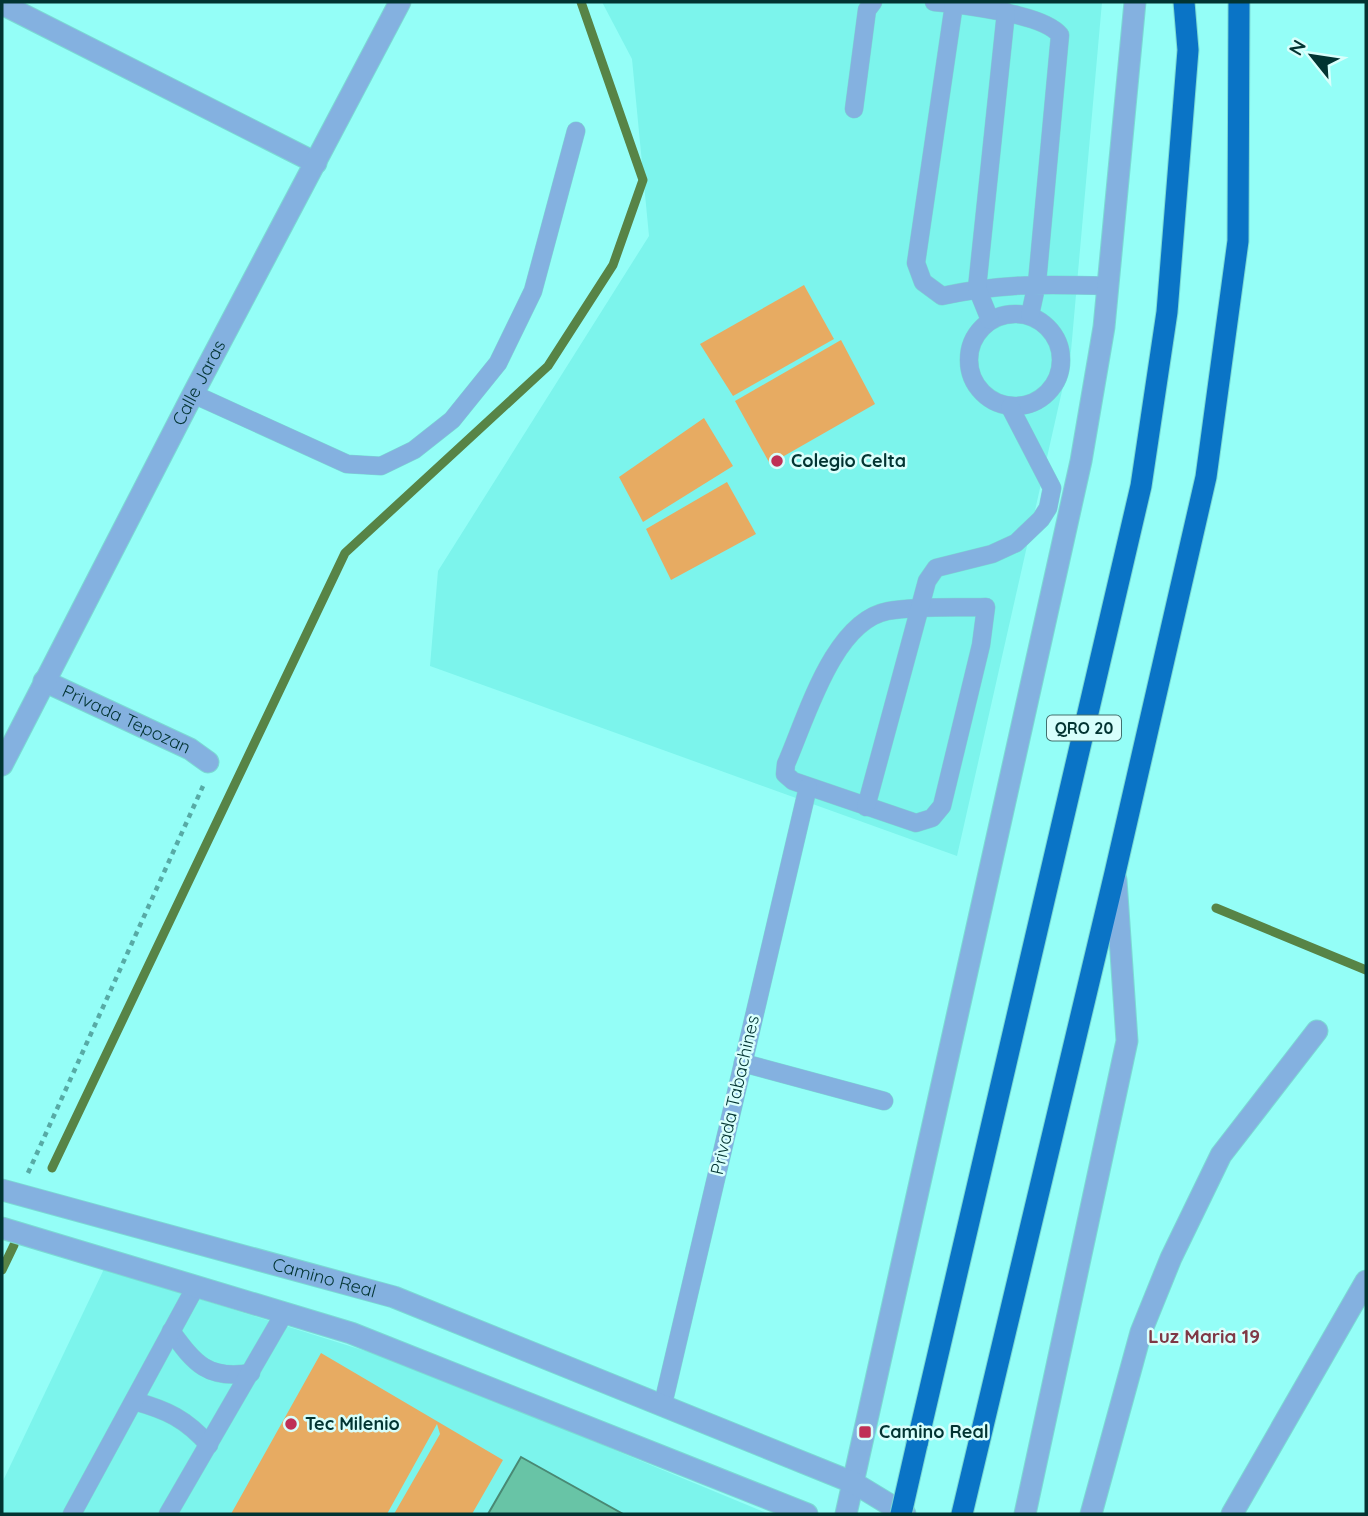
<svg xmlns="http://www.w3.org/2000/svg" width="1368" height="1516" viewBox="0 0 1368 1516" font-family="Quicksand,sans-serif">
<rect width="100%" height="100%" fill="#94fef7"/>
<g fill="#7cf4ec">
<polygon points="602,2 1102,2 1071,351 957,856 430,666 438,571 649,236 632,59"/>
<polygon points="104,1269 407,1364 769,1514 2,1514 2,1483"/>
</g>
<g fill="#e7ab62">
<polygon points="804,285 834,339 733,396 700,344"/>
<polygon points="841,340 875,404 770,464 735,401"/>
<polygon points="704,418 733,466 643,522 619,477"/>
<polygon points="727,482 756,534 671,580 646,529"/>
<polygon points="321,1353 503,1460 472,1514 394,1514 440,1434 437,1424 387,1514 231,1514"/>
</g>
<g fill="none" stroke-linecap="round" stroke-linejoin="round">
<g stroke="#578446" stroke-width="9">
<polyline points="1216,908 1366,970"/>
<polyline points="52,1168 345,553 548,366 613,265 643,180 581,2"/>
<polyline points="2,1270 14,1245"/>
</g>
</g>
<polygon fill="#68c4a6" stroke="#498974" stroke-width="2" points="521,1457 623,1514 488,1514"/>
<g fill="none" stroke-linecap="round" stroke-linejoin="round">
<g stroke="#7adad4" stroke-width="19">
<g id="service">
<polyline points="934,2 954,4"/>
<polyline points="854,109 867,10 873,2"/>
<circle cx="1015" cy="360" r="46"/>
<path d="M1030,315L1037,283L1060,35C1044,15 979,8 954,4L916,263L923,282L942,296C1001,283 1049,284 1109,286"/>
<polyline points="990,320 977,288 1006,12"/>
<polyline points="193,394 347,464 381,466 414,450 452,420 498,363 533,291 576,131"/>
<path d="M986,607L981,645L942,806L932,818L916,823L793,781L785,774L786,764C806,719 833,621 888,611C919,606 954,608 986,607Z"/>
<polyline points="866,807 927,581 936,568 992,554 1016,543 1041,519 1048,508 1052,488 1010,407"/>
<polyline points="743,1063 884,1101"/>
<path d="M171,1331C195,1364 208,1380 251,1373"/>
<path d="M134,1401C167,1410 186,1419 209,1445"/>
<polyline points="663,1404 808,787"/>
<polyline points="72,1514 196,1286"/>
<polyline points="168,1514 285,1312"/>
</g>
</g>
<g stroke="#7adad4" stroke-width="23">
<g id="minor">
<polyline points="2,4 316,163"/>
<path id="s1" d="M44,681L190,749L208,762"/>
<path id="s2" d="M2,765L193,394L400,2"/>
<polyline points="846,1514 1081,461 1104,327 1135,2"/>
<polyline points="1025,1514 1127,1041 1116,880"/>
<polyline points="1091,1514 1141,1332 1171,1258 1221,1155 1317,1031"/>
<polyline points="1232,1514 1366,1281"/>
</g>
</g>
<g stroke="#7adad4" stroke-width="23">
<g id="tertiary">
<path id="s3" d="M2,1190L394,1297L854,1483L905,1514"/>
<polyline points="2,1228 351,1333 807,1514"/>
</g>
</g>
<g stroke="#7adad4" stroke-width="23">
<g id="trunk">
<polyline points="917,1444 1141,486 1167,312 1188,50 1184,2"/>
<polyline points="962,1514 1115,873 1206,477 1238,241 1239,2"/>
</g>
</g>
<polyline stroke="#57aaa5" stroke-width="4.5" stroke-dasharray="5 5" stroke-linecap="butt" points="28,1173 203,786"/>
<use href="#service" stroke="#84b1e0" stroke-width="18"/>
<use href="#minor" stroke="#84b1e0" stroke-width="21"/>
<use href="#tertiary" stroke="#84b1e0" stroke-width="21"/>
<use href="#trunk" stroke="#0a74c6" stroke-width="21"/>
<g stroke="#7adad4" stroke-width="23" stroke-linecap="butt">
<polyline id="trunk-bridge" points="901,1514 917,1444"/>
</g>
<use href="#trunk-bridge" stroke="#0a74c6" stroke-width="21"/>
</g>
<g fill="#bf3056" stroke="#d8fffc" stroke-width="2.5">
<circle cx="777" cy="461" r="7"/>
<circle cx="291" cy="1424" r="7"/>
<rect x="858" y="1425" width="14" height="14" rx="3.5"/>
</g>
<g text-anchor="middle" stroke-width="5" stroke-linejoin="round" paint-order="stroke">
<rect fill="#d8fffc" stroke="#42716f" stroke-width="2" x="1047" y="715.5" width="74" height="25" rx="5"/>
<g font-size="16" font-weight="bold" fill="#023432">
<text x="1084" y="734">QRO 20</text>
</g>
<g font-size="18" fill="#023432" stroke="#d8fffc">
<text dy="6" stroke="none"><textPath href="#s2" startOffset="430">Calle Jaras</textPath></text>
<text dy="6" stroke="none"><textPath href="#s1" startOffset="91">Privada Tepozan</textPath></text>
<text transform="translate(735 1095) rotate(-77)" y="6">Privada Tabachines</text>
<text dy="6" stroke="none"><textPath href="#s3" startOffset="334">Camino Real</textPath></text>
</g>
<g font-size="18" font-weight="bold" fill="#023432" stroke="#d8fffc" text-anchor="start">
<text x="791" y="467">Colegio Celta</text>
<text x="305" y="1430">Tec Milenio</text>
<text x="879" y="1438">Camino Real</text>
</g>
<g font-size="19" font-weight="bold" fill="#7f3845" stroke="#d8fffc">
<text x="1204" y="1343">Luz Maria 19</text>
</g>
</g>
<rect width="1368" height="1516" fill="none" stroke="#023432" stroke-width="7"/>
<g transform="translate(1312 56) rotate(300)" stroke="#d8fffc" stroke-width="5" paint-order="stroke">
<path d="M0-5L12 26L0 18L-12 26Z" fill="#023432"/>
<text y="-10" font-size="19" font-weight="bold" text-anchor="middle" fill="#023432">N</text>
</g>
</svg>
